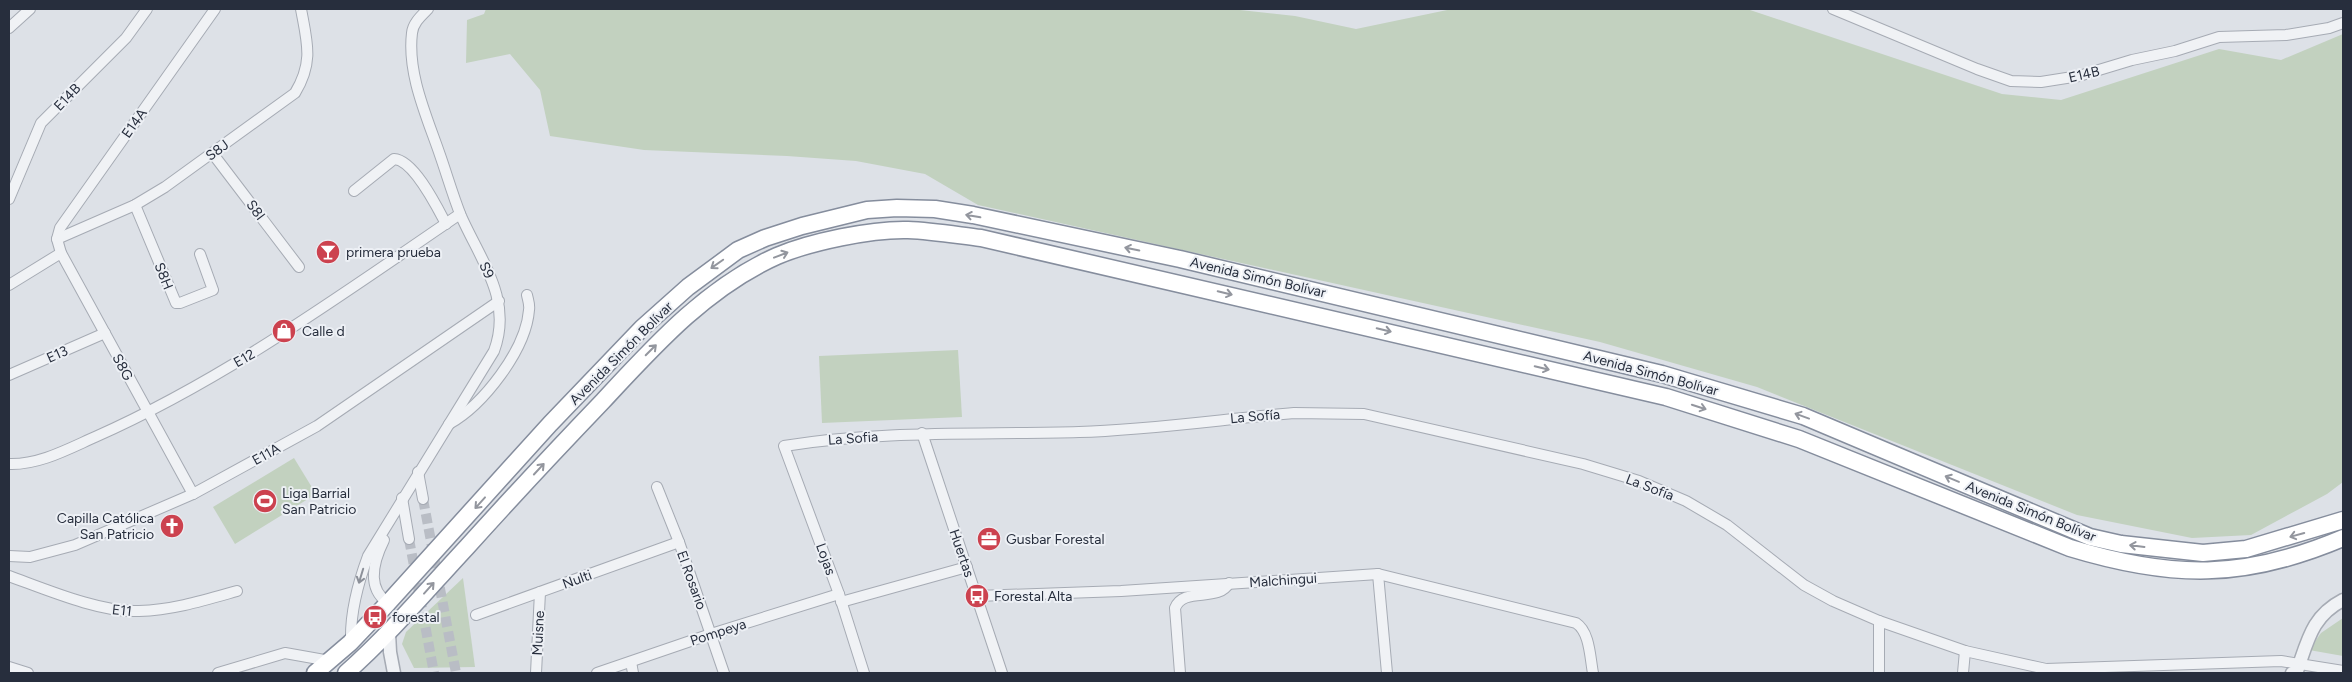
<svg xmlns="http://www.w3.org/2000/svg" width="2352" height="682" viewBox="0 0 2352 682" font-family="Figtree,sans-serif">
<rect width="100%" height="100%" fill="#dde1e7"/>
<g fill="#c2d1bf">
<polygon points="486,9 1231,9 1295,16 1356,29 1452,9 1747,9 2002,94 2061,100 2219,49 2281,60 2343,34 2343,482 2327,494 2251,535 2192,538 2077,515 1757,387 1600,342 978,205 925,174 856,161 787,156 644,150 550,136 540,90 510,54 466,63 467,20 484,14"/>
<polygon points="958,350 962,417 822,423 819,356"/>
<polygon points="294,458 316,494 235,544 213,507"/>
<polygon points="463,578 475,667 414,668 402,644 406,632"/>
<polygon points="2343,618 2343,656 2309,650 2321,633"/>
</g>
<g fill="none" stroke-linecap="round" stroke-linejoin="round">
<g stroke="#b9bdc5" stroke-width="10" stroke-dasharray="10 5" stroke-linecap="butt">
<polyline points="423,499 456,673"/>
<polyline points="409,539 434,673"/>
</g>
<g stroke="#a6abb4" stroke-width="12">
<g id="minor">
<polyline points="1833,9 1977,69 2011,81 2041,82 2079,76 2132,60 2175,51 2219,37 2286,35 2329,28 2343,23"/>
<polyline points="9,28 30,9"/>
<polyline points="213,154 299,267"/>
<path d="M354,191L394,159C414,160 437,207 446,224"/>
<polyline points="9,199 41,123 126,38 147,9"/>
<polyline points="135,205 176,303 180,303 213,290 200,254"/>
<path d="M57,239L135,205L165,187L295,93C314,62 307,42 301,9"/>
<polyline points="9,285 61,253"/>
<polyline points="9,375 105,333"/>
<path d="M449,424C483,405 526,350 529,310C530,305 528,300 527,295"/>
<polyline points="922,433 1002,673"/>
<path d="M9,464C39,465 68,449 95,437C226,379 342,294 460,214"/>
<polyline points="418,472 423,499"/>
<polyline points="657,487 679,542 724,673"/>
<polyline points="193,494 61,253 57,239 60,228 215,9"/>
<polyline points="402,498 409,539"/>
<path d="M384,540C374,560 366,588 388,603"/>
<polyline points="9,556 30,557 75,545 193,494 317,426 499,301"/>
<polyline points="1378,574 1387,673"/>
<path d="M9,576C45,589 101,613 139,611C173,610 205,600 237,591"/>
<path d="M977,596L1121,591L1378,574L1576,623C1590,632 1590,658 1593,673"/>
<polyline points="841,602 967,567"/>
<polyline points="476,615 679,542"/>
<path d="M351,642C350,613 358,583 368,556L494,351C513,300 481,261 461,216C453,196 447,175 440,155C427,117 407,74 412,33C413,23 421,16 428,9"/>
<polyline points="631,662 633,673"/>
<polyline points="9,667 28,673"/>
<polyline points="218,673 285,653 330,661"/>
<polyline points="536,673 540,592"/>
<polyline points="597,673 711,634 839,594"/>
<path d="M864,673L839,594L784,446C882,430 980,435 1079,432C1149,430 1224,419 1294,413L1364,414L1583,464L1639,481L1686,501L1727,525L1804,585L1833,601L1879,621L1965,651L2046,669L2281,661L2343,671"/>
<path d="M1180,673L1175,608C1184,586 1218,603 1229,583"/>
<polyline points="1879,673 1879,621"/>
<polyline points="1963,673 1965,651"/>
</g>
</g>
<g stroke="#a6abb4" stroke-width="15">
<g id="tertiary">
<polyline points="389,633 390,652 394,673"/>
<path d="M2292,673L2297,671C2308,640 2312,616 2343,600"/>
</g>
</g>
<g stroke="#858d9d" stroke-width="19">
<g id="trunk">
<polyline points="315,673 350,643 388,603 550,424 642,328 688,287 738,250 765,238 802,226 867,210 897,208 935,209 973,215 1180,259 1662,374 1803,416 2090,537 2121,544 2203,553 2246,549 2343,520"/>
<path d="M346,673C390,634 427,590 467,547C512,497 557,449 603,401C654,346 707,287 777,256C810,242 871,229 908,230C932,231 956,235 981,238L1666,397L1799,439L2070,548C2172,579 2244,580 2343,538"/>
</g>
</g>
<use href="#minor" stroke="#f0f2f5" stroke-width="10"/>
<use href="#tertiary" stroke="#f0f2f5" stroke-width="12"/>
<use href="#trunk" stroke="#fff" stroke-width="16"/>
</g>
<defs><path id="oneway-shaft" d="M-6 0H5M1.5-3L5.5 0L1.5 3" fill="none" stroke-width="1.6" stroke-linecap="round" stroke-linejoin="round" transform="scale(1.25)"/></defs>
<g stroke="#93969e">
<use href="#oneway-shaft" transform="translate(973 216) rotate(-170)"/>
<use href="#oneway-shaft" transform="translate(1132 249) rotate(-168)"/>
<use href="#oneway-shaft" transform="translate(781 255) rotate(-21)"/>
<use href="#oneway-shaft" transform="translate(717 264) rotate(145)"/>
<use href="#oneway-shaft" transform="translate(1225 293) rotate(13)"/>
<use href="#oneway-shaft" transform="translate(1384 330) rotate(13)"/>
<use href="#oneway-shaft" transform="translate(651 350) rotate(-45)"/>
<use href="#oneway-shaft" transform="translate(1542 368) rotate(13)"/>
<use href="#oneway-shaft" transform="translate(1699 407) rotate(18)"/>
<use href="#oneway-shaft" transform="translate(1802 416) rotate(-160)"/>
<use href="#oneway-shaft" transform="translate(539 469) rotate(-47)"/>
<use href="#oneway-shaft" transform="translate(1952 479) rotate(-157)"/>
<use href="#oneway-shaft" transform="translate(480 503) rotate(132)"/>
<use href="#oneway-shaft" transform="translate(2297 535) rotate(165)"/>
<use href="#oneway-shaft" transform="translate(2137 546) rotate(-173)"/>
<use href="#oneway-shaft" transform="translate(429 588) rotate(-48)"/>
</g>
<use stroke="#8c9099" href="#oneway-shaft" transform="translate(361 576) rotate(107)"/>
<defs>
<g id="bar-disc" transform="scale(1.25)"><circle r="9.5" fill="#cc424f" stroke="#edf0f5"/><path d="M-6-5H6L.8 .8V4.5H3.5V6h-7V4.5H-.8V.8Z" fill="#fff"/></g>
<g id="shop-disc" transform="scale(1.25)"><circle r="9.5" fill="#cc424f" stroke="#edf0f5"/><path d="M-5-2.5h2.3a2.7 3.5 0 0 1 5.4 0H5L5.5 6h-11ZM-1.5-2.5h3a1.5 2.3 0 0 0-3 0Z" fill="#fff"/></g>
<g id="stadium-disc" transform="scale(1.25)"><circle r="9.5" fill="#cc424f" stroke="#edf0f5"/><path d="M0-5a6.5 5 0 1 0 0 10a6.5 5 0 1 0 0-10ZM-3.5-1.8h7v3.6h-7Z" fill="#fff"/></g>
<g id="church-disc" transform="scale(1.25)"><circle r="9.5" fill="#cc424f" stroke="#edf0f5"/><path d="M-1.2-6h2.4v3.5h3.3v2.4h-3.3V6h-2.4V-.1h-3.3v-2.4h3.3Z" fill="#fff"/></g>
<g id="office-disc" transform="scale(1.25)"><circle r="9.5" fill="#cc424f" stroke="#edf0f5"/><path d="M-6-3h4V-5.5h4V-3h4V5H-6ZM-1-4.5V-3h2v-1.5ZM-6 0V1H6V0Z" fill="#fff"/></g>
<g id="bus-disc" transform="scale(1.25)"><circle r="9.5" fill="#cc424f" stroke="#edf0f5"/><path d="M-5-6H5V4H4V6H2V4H-2V6H-4V4H-5ZM-3.5-4V0h7V-4ZM-3.5 1.2v1.5H-2V1.2ZM2 1.2v1.5H3.5V1.2Z" fill="#fff"/></g>
</defs>
<g fill-rule="evenodd">
<use href="#bar-disc" x="328" y="252"/>
<use href="#shop-disc" x="284" y="331"/>
<use href="#stadium-disc" x="265" y="501"/>
<use href="#church-disc" x="172" y="526"/>
<use href="#office-disc" x="989" y="539"/>
<use href="#bus-disc" x="977" y="596"/>
<use href="#bus-disc" x="375" y="617"/>
</g>
<g text-anchor="middle" stroke-width="4" stroke-linejoin="round" paint-order="stroke">
<g font-size="14" fill="#272e3d" stroke="#edf0f5">
<text transform="translate(2084 74) rotate(-13)" y="5">E14B</text>
<text transform="translate(67 97) rotate(-46)" y="5">E14B</text>
<text transform="translate(134 123) rotate(-55)" y="5">E14A</text>
<text transform="translate(217 150) rotate(-36)" y="5">S8J</text>
<text transform="translate(256 210) rotate(53)" y="5">S8I</text>
<text transform="translate(487 270) rotate(66)" y="5">S9</text>
<text transform="translate(164 276) rotate(68)" y="5">S8H</text>
<text transform="translate(1258 277) rotate(13)" y="5">Avenida Simón Bolívar</text>
<text transform="translate(621 353) rotate(-45)" y="5">Avenida Simón Bolívar</text>
<text transform="translate(57 354) rotate(-24)" y="5">E13</text>
<text transform="translate(244 358) rotate(-30)" y="5">E12</text>
<text transform="translate(123 367) rotate(62)" y="5">S8G</text>
<text transform="translate(1651 373) rotate(15)" y="5">Avenida Simón Bolívar</text>
<text transform="translate(1255 416) rotate(-5)" y="5">La Sofía</text>
<text transform="translate(853 438) rotate(-4)" y="5">La Sofia</text>
<text transform="translate(266 454) rotate(-29)" y="5">E11A</text>
<text transform="translate(1650 487) rotate(21)" y="5">La Sofía</text>
<text transform="translate(2031 511) rotate(22)" y="5">Avenida Simón Bolívar</text>
<text transform="translate(962 553) rotate(71)" y="5">Huertas</text>
<text transform="translate(826 559) rotate(70)" y="5">Lojas</text>
<text transform="translate(577 579) rotate(-20)" y="5">Nulti</text>
<text transform="translate(692 580) rotate(70)" y="5">El Rosario</text>
<text transform="translate(1283 580) rotate(-4)" y="5">Malchingui</text>
<text transform="translate(122 610) rotate(6)" y="5">E11</text>
<text transform="translate(718 632) rotate(-18)" y="5">Pompeya</text>
<text transform="translate(538 633) rotate(-87)" y="5">Muisne</text>
</g>
<g font-size="14" fill="#272e3d" stroke="#edf0f5" text-anchor="start">
<text x="346" y="257">primera prueba</text>
<text x="302" y="336">Calle d</text>
<text x="282" y="498">Liga Barrial<tspan x="282" dy="16">San Patricio</tspan></text>
<text x="154" y="523" text-anchor="end">Capilla Católica<tspan x="154" dy="16">San Patricio</tspan></text>
<text x="1006" y="544">Gusbar Forestal</text>
<text x="994" y="601">Forestal Alta</text>
<text x="392" y="622">forestal</text>
</g>
</g>
<rect width="2352" height="682" fill="none" stroke="#272e3d" stroke-width="20"/>
</svg>
